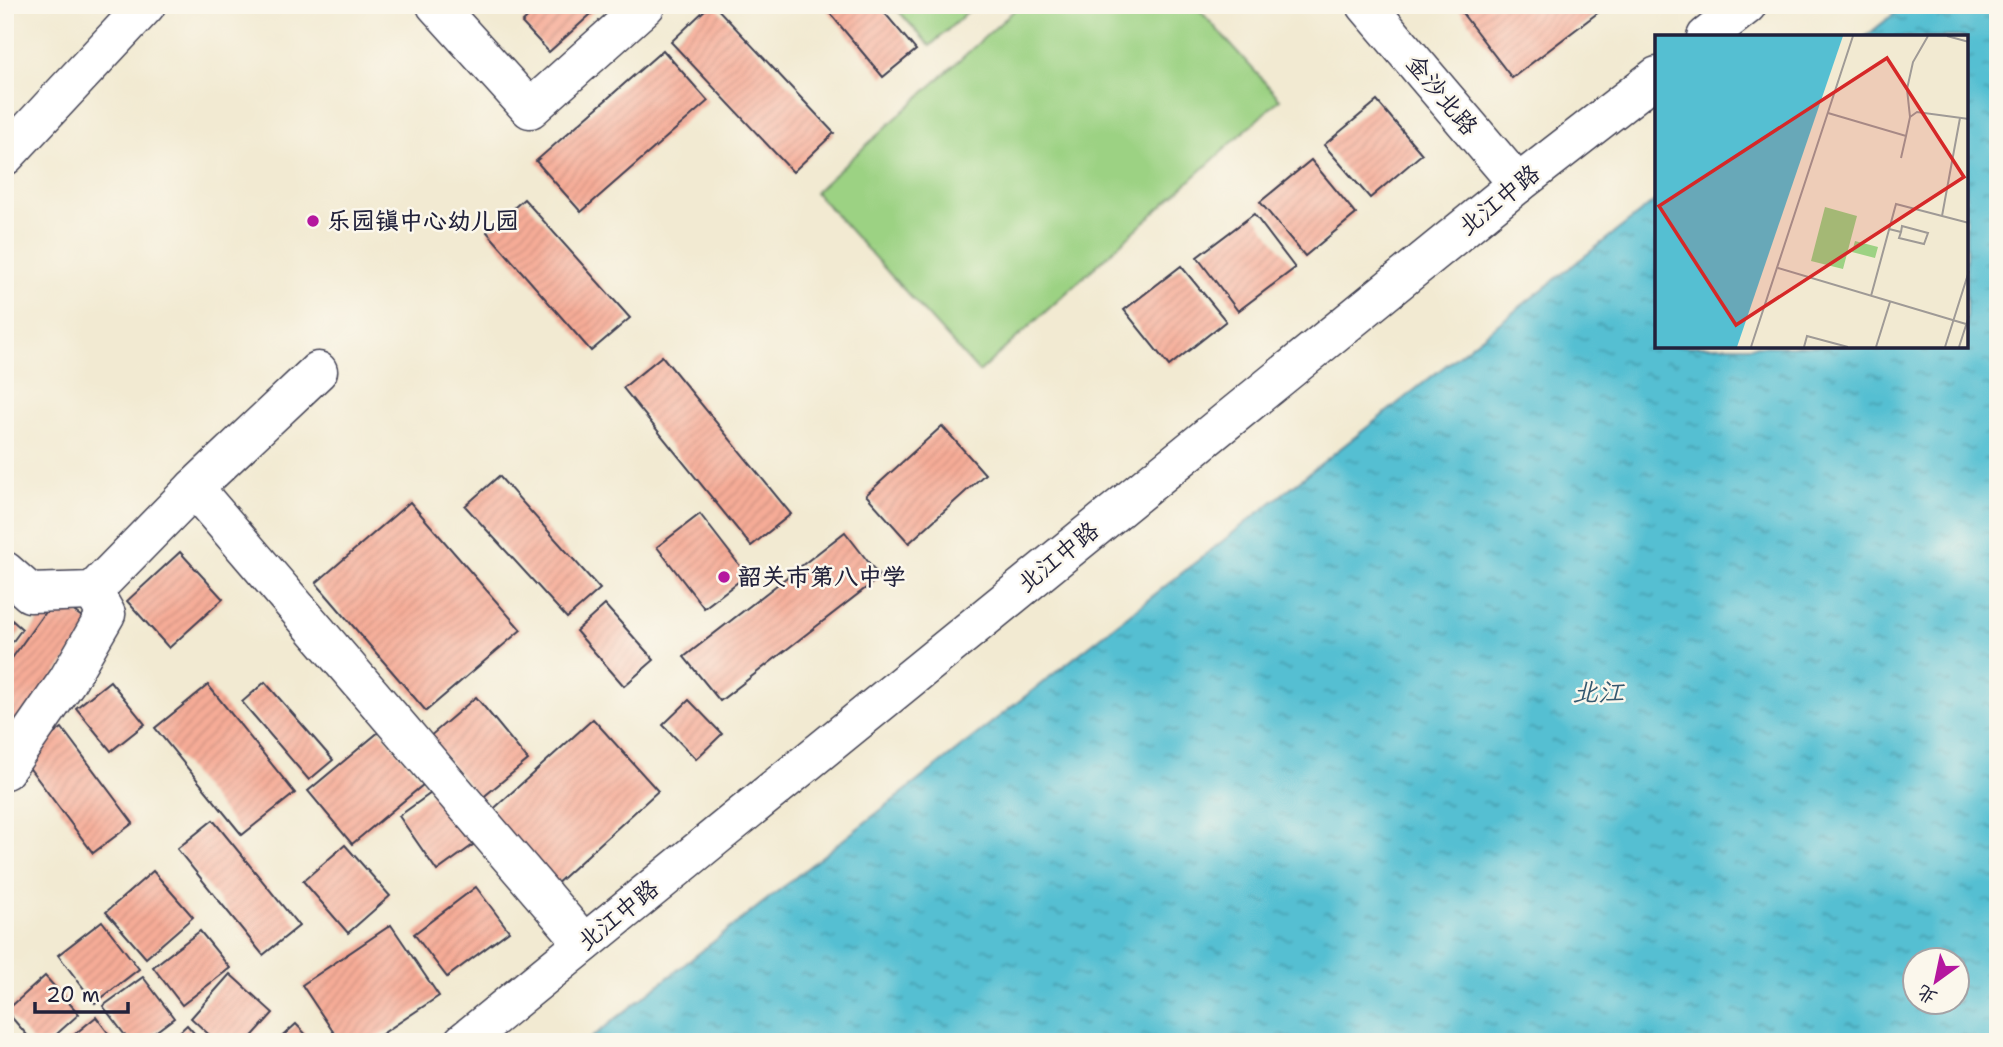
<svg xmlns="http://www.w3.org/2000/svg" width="2003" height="1047" viewBox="0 0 2003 1047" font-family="'Shantell Sans','LXGW WenKai TC',sans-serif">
<defs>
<pattern id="water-ripples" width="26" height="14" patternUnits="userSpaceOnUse" patternTransform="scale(1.75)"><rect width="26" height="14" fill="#55bfd2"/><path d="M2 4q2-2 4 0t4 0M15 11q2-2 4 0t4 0" fill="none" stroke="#469bac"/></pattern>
<pattern id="building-hatch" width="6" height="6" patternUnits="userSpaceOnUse" patternTransform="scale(1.75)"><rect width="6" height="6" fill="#f6ac97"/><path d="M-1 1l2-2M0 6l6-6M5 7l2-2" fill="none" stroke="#d39483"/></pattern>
</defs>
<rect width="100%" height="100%" fill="#fbf7ec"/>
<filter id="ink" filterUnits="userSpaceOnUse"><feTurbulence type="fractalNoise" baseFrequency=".0143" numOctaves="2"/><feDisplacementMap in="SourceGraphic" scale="14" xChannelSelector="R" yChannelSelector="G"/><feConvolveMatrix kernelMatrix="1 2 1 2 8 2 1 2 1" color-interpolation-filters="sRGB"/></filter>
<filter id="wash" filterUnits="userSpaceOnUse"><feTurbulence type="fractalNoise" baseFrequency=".00686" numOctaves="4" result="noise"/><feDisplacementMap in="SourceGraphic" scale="28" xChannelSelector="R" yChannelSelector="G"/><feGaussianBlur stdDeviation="1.57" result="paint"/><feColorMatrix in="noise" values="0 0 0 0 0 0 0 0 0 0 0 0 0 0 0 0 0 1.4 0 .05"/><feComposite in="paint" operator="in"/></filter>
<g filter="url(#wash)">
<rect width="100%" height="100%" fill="#f2ead2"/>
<g fill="#9cd283" stroke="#5f7a5f" stroke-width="2">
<polygon points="893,5 975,5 930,46"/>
<polygon points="1020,5 1195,5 1280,99 979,372 815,192"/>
</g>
<path fill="url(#water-ripples)" stroke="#3c7086" stroke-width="2" fill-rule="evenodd" d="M1905,5H1998V1042H586L1656,200L1657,346H1966V37H1865ZM1916,960H1958V1002H1916Z"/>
<g id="blocks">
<g fill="url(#building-hatch)">
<polygon points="541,5 601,5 549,52 522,23"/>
<polygon points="710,5 714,5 834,133 793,172 671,42"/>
<polygon points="823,5 878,5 916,50 883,77"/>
<polygon points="1464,5 1608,5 1512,78 1459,9"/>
<polygon points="663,50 708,101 581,212 536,161"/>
<polygon points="1377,101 1422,154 1370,198 1324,145"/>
<polygon points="1311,160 1356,214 1305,256 1260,202"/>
<polygon points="524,199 630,318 591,351 487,232"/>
<polygon points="1254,214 1295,268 1238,311 1197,257"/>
<polygon points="1181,266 1226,321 1169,366 1124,310"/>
<polygon points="662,356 791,514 751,546 623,388"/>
<polygon points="942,426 985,474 909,543 866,495"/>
<polygon points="499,476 600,589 567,618 465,506"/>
<polygon points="410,502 521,630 426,711 316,583"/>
<polygon points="700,514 747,575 704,608 657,547"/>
<polygon points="845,532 880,577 720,701 684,657"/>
<polygon points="180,552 223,599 169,648 127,601"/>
<polygon points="55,598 92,624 20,724 5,714 5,668"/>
<polygon points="605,605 654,660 624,686 576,631"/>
<polygon points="5,614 22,629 5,652"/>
<polygon points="110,681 145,724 111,751 76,708"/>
<polygon points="265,682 333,760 309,780 242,702"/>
<polygon points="208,685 295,793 242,835 155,728"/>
<polygon points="476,697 528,760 481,799 429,737"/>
<polygon points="689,700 722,734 696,759 663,725"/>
<polygon points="593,719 658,791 554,886 488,814"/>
<polygon points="62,728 133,823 93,853 22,758"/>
<polygon points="380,731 424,784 352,844 308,791"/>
<polygon points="434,791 473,845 437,871 399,816"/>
<polygon points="213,820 299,926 263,955 177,849"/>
<polygon points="345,845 390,896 348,933 303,881"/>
<polygon points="153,871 193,917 146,958 106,912"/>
<polygon points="476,887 509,931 447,977 414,934"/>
<polygon points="102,921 139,969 95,1003 58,955"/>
<polygon points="391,925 439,996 370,1042 340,1042 302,985"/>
<polygon points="200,931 230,968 182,1005 153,967"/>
<polygon points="230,974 273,1013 247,1042 217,1042 191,1018"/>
<polygon points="45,976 79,1014 48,1042 33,1042 6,1011"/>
<polygon points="143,977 174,1018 142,1042 130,1042 103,1006"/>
<polygon points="96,1017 115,1042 65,1042"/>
<polygon points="296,1024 313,1042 276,1042"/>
<polygon points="187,1025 202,1042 169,1042"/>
</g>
</g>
</g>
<g filter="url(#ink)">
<use href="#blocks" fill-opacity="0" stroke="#414052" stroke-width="2"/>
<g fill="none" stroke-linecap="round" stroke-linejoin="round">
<g stroke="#414052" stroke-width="41">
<g id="minor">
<polyline points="436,5 530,109 646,5"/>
<polyline points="1366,5 1518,184"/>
<polyline points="1706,37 1747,5"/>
<polyline points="5,156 146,5"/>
<polyline points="194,488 318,371"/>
<polyline points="5,571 30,593 93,591 194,488 584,943"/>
<polyline points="5,770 67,681 106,614 93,591"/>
<polyline points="463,1042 1518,184 1657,76"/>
</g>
</g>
<use href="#minor" stroke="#fff" stroke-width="38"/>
</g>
</g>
<g fill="#b5179e" stroke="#fbf7ec" stroke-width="2.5">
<circle cx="313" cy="221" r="7"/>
<circle cx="724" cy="577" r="7"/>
</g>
<g text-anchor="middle" stroke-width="5" stroke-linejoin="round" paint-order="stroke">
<g font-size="24" fill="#22223b" stroke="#fbf7ec">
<text transform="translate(1442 95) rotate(50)" y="8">金沙北路</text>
<text transform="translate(1499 200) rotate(-39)" y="8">北江中路</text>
<text transform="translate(1058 557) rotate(-39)" y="8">北江中路</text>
<text transform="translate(618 915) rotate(-39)" y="8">北江中路</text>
</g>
<g font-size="24" font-weight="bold" fill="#22223b" stroke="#fbf7ec" text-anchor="start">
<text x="327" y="229">乐园镇中心幼儿园</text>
<text x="738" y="585">韶关市第八中学</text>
</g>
<g font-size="26" font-style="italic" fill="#345970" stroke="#fbf7ec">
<text x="1598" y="701">北江</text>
</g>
</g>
<g transform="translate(1655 35)">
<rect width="313" height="313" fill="#f2ead2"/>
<path d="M170,172L202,181L188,234L156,226ZM200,206L223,212L220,223L197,217Z" fill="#9cd283"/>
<path d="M0,1H188L82,312H0Z" fill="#55bfd2"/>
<path fill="none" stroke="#9f9a96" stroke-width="2" d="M292,1L314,7M173,78L251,101L255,82L262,77L314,84M255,82L252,54L258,27L273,1M246,123L251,101M287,181L305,83M234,194L246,197L244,203L269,209L273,198L247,191L246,197M123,233L311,289M216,261L241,169L314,188M96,312L198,1M149,312L152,301L193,312M221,312L235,267M290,312L314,236M304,312L314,281"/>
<path fill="#d62828" fill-opacity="0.15" stroke="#d62828" stroke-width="3.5" d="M232,23L309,142L81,290L4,171Z"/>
<rect width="313" height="313" fill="none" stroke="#22223b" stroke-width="3.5"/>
</g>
<rect width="2003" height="1047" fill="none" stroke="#fbf7ec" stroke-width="28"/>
<g transform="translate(1936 981) rotate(213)"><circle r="33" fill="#fbf7ec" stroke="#a4a2a5" stroke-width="2"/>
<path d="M0-5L12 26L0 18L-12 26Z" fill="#b5179e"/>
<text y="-10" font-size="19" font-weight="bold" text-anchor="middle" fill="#22223b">北</text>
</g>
<path d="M35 1002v10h93v-10" fill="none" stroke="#22223b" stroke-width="3.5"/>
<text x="46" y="1002" font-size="21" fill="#22223b" stroke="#fbf7ec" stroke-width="5" paint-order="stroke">20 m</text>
</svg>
